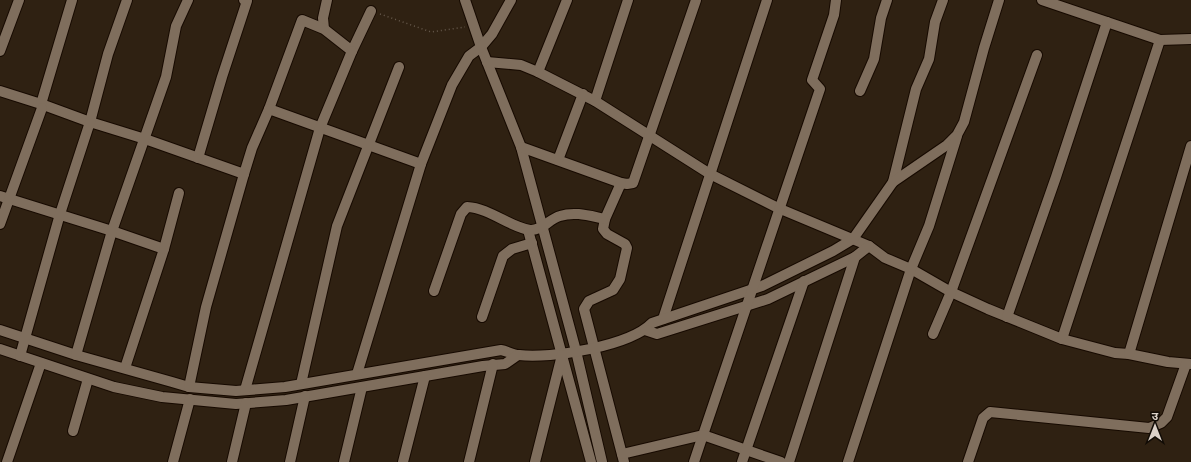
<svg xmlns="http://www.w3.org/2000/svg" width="1191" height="462" viewBox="0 0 1191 462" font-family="'Work Sans','Noto Sans Devanagari',sans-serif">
<rect width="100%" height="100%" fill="#2f2112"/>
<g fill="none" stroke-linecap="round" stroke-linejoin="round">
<g stroke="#170a01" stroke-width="12">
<g id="minor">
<polyline points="465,0 481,47 521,147 576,351 602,462"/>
<polyline points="1042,0 1160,40 1191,39"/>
<polyline points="324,29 323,18 327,0"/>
<polyline points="0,51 19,0"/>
<polyline points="487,62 521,65 538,72 595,101 710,174 778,208 869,246 885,258 911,269 951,292 988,309 1062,339 1115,353 1129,354 1168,362 1191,364"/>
<polyline points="538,72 567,0"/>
<polyline points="0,91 41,104 90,122 145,139 244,174 252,148 269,109 302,20 324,29 352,51 371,11"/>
<polyline points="860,91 874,59 881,18 887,0"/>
<polyline points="595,101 628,0"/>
<polyline points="41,104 72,0"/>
<polyline points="269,109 421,164 452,85 469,56 481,47 492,34 511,0"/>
<polyline points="521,147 621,183 627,184 633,183 696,0"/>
<polyline points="198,158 222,77 247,1 244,0"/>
<polyline points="558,160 583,94"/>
<polyline points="893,182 916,89 929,59 935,22 943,0"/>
<polyline points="621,183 605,219 603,229 607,234 625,244 627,248 620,279 613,290 589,301 584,309 624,462"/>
<polyline points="0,196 112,231 164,249 125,368"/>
<polyline points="0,224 42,108"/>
<polyline points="528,230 591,462"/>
<polyline points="164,249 179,193"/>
<path d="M434,291L461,214L467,207C490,208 509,227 530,230C542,231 549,219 560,216C575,211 590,216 605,219"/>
<polyline points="482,317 503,256 512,249 532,243"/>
<polyline points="1007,317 1056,177 1107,22"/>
<polyline points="663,319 767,0"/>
<path d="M0,330L76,355L172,382L189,387L236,391L285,387L501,350C507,351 513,355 519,355C551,359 630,346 652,323L762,286L833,251L853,239L893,182L947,145L957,135L964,122L984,48L999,0"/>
<polyline points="645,330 657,334 768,299 855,257 869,246"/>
<polyline points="933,334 951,292 1037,55"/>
<polyline points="1062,339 1160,40"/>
<polyline points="0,349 114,387 162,397 236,404 286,400 483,366 505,364 518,355"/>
<polyline points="1129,354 1191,146"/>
<polyline points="76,355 112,231 166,77 176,26 188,0"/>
<polyline points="20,356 60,214 90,122 108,54 127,0"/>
<polyline points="357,374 421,164"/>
<polyline points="301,384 337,226 399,67"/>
<polyline points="189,387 206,307 244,174"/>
<polyline points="245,390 320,128 352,51"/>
<polyline points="73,431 88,379"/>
<polyline points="622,454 703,435 820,89 812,80 834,15 836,0"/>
<polyline points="7,462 41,363"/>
<polyline points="173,462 190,399"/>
<polyline points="232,462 246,403"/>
<polyline points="290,462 305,396"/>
<polyline points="344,462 362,387"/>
<polyline points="403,462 425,376"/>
<polyline points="469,462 493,364"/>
<polyline points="535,462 562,355"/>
<polyline points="694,462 703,435 781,462"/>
<polyline points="742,462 804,281"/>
<polyline points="789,462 855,257"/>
<polyline points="848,462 911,269 929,226 957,136"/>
<polyline points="968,462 983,418 990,412 1149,428 1161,423 1167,417 1186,364"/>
</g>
</g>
<polyline stroke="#675a4d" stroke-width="1.5" stroke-dasharray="1 3" stroke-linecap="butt" points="380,14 431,32 465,27"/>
<use href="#minor" stroke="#7f6e5d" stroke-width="10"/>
</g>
<g transform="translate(1155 426)" stroke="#120c06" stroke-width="3" paint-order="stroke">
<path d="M0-3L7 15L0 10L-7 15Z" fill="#dbd1c8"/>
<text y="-6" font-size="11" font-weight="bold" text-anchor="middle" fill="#dbd1c8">उ</text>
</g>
</svg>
